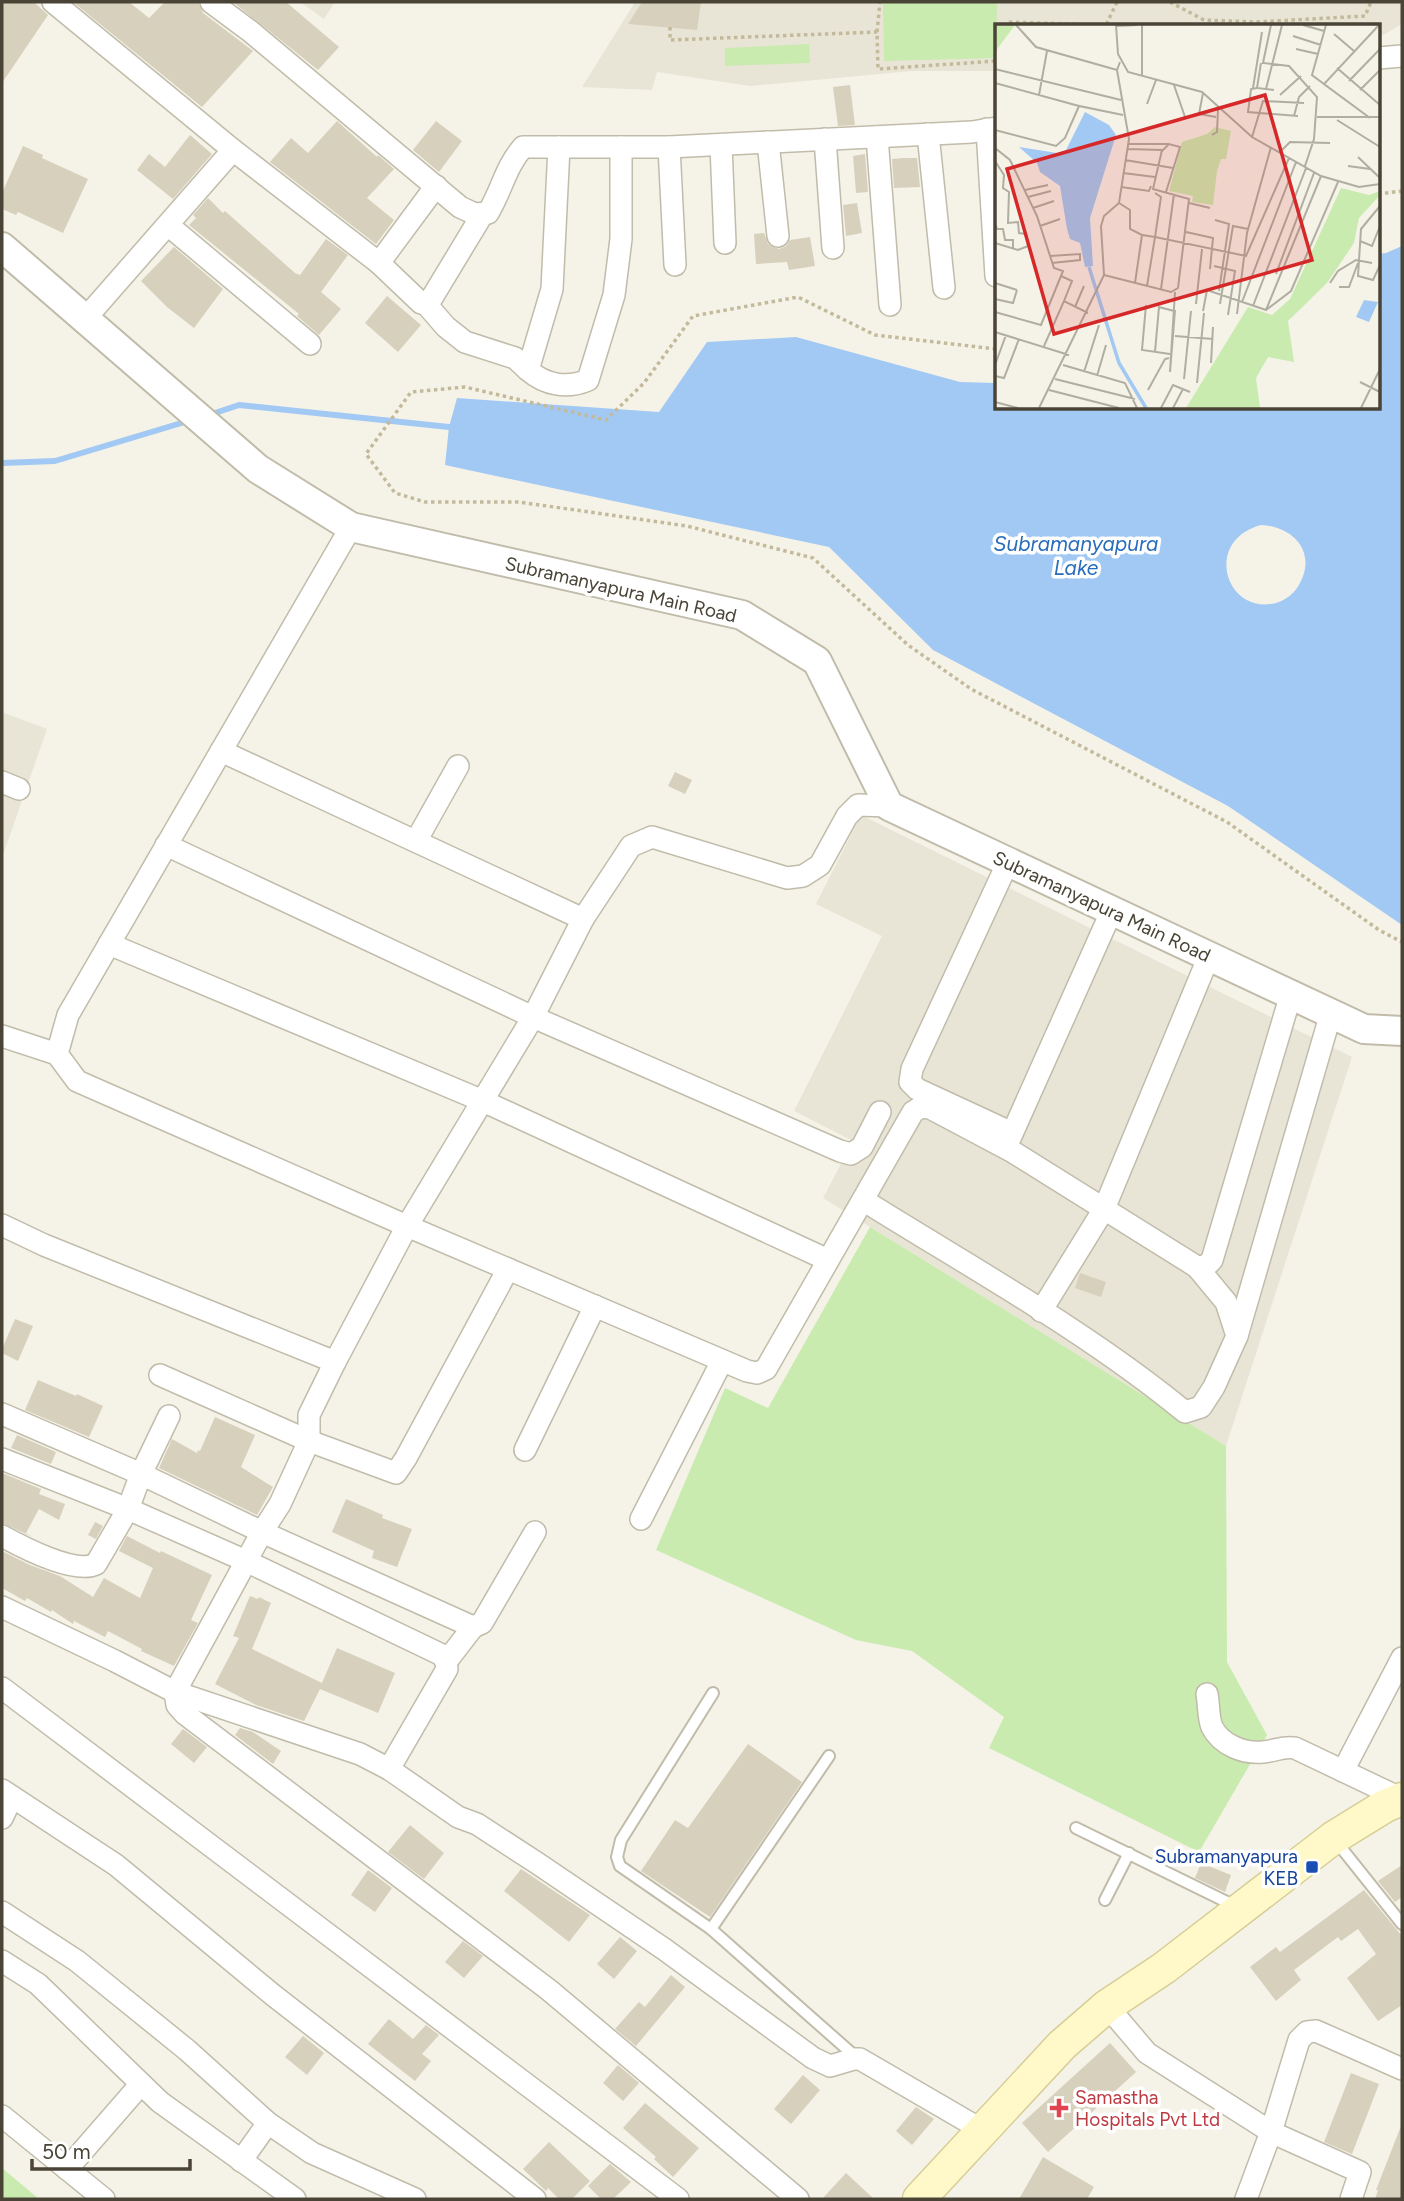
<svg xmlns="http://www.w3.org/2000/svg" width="1404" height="2201" viewBox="0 0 1404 2201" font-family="Figtree,sans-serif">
<rect width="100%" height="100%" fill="#f5f3e8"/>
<g fill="#e9e5d6">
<polygon points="300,2 335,2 324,19"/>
<polygon points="635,2 1402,2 1402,24 1378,38 1378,26 996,26 996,71 912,71 750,86 657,72 652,90 582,87"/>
<polygon points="2,712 47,729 2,858"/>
<polygon points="861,815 1352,1057 1226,1446 823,1198 853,1141 794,1111 882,936 816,904"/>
</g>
<g fill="#c9ebaf">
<polygon points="997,2 996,58 884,61 883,3"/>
<polygon points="809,44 810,63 725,66 725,48"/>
<polygon points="870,1227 1226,1446 1227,1662 1267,1735 1199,1852 989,1748 1004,1717 912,1651 856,1640 656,1550 725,1388 768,1408"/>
<polygon points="2,2168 39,2199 2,2199"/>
</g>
<path fill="#a2c9f4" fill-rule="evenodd" d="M1402,246V925L1228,806L933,650L829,547L445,465L449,427L457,398L659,412L707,342L796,337L960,382L996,383V408H1378V254L1386,253ZM1261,525C1292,526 1317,551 1300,583C1295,593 1286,600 1276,603C1226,616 1202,541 1261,525Z"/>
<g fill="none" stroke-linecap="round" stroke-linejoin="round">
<g stroke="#a2c9f4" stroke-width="6">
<polyline points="209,415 239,405 449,427"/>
<polyline points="2,463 55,461 188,421"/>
</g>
</g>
<g fill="#d7d0bd">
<polygon points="2,2 34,2 48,15 2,83"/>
<polygon points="73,2 129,2 149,18 165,2 198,2 203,13 253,51 202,107"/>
<polygon points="233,2 286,2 339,47 318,70"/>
<polygon points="642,2 701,2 697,30 628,24"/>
<polygon points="850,85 855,125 838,126 833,87"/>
<polygon points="337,121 377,157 378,155 394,169 367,198 394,220 376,244 270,162 291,138 308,153"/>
<polygon points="436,121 462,141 439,172 413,150"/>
<polygon points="190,135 212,154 173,199 137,170 149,154 165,167"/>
<polygon points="23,146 43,155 42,158 88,179 63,233 18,212 16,215 2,209 2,193"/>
<polygon points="865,154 868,192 856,193 853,156"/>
<polygon points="904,158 917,158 920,187 894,188 892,159"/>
<polygon points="208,198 223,213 225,211 295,273 300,275 326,239 348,255 321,292 341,309 319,335 297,316 299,314 189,225 196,218 193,215"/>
<polygon points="857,203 862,233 846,236 843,205"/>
<polygon points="764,233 768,244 779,249 786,246 790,240 810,237 815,266 789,270 787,262 756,264 754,234"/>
<polygon points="174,247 223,289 194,328 167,307 141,281"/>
<polygon points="387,296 421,325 398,352 365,323"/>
<polygon points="675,772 692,780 685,794 668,786"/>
<polygon points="1080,1273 1106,1282 1101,1297 1075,1288"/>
<polygon points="15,1319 33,1326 18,1361 2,1353 2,1349"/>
<polygon points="38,1380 76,1396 77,1394 103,1406 89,1437 25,1410"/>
<polygon points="215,1417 255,1435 241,1467 273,1487 257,1515 159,1468 172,1439 197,1453 198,1450 200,1451"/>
<polygon points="17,1435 56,1452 51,1464 11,1448"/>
<polygon points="2,1473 41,1489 39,1494 65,1504 59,1520 39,1509 26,1533 33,1537 2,1523"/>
<polygon points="346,1499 383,1515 382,1518 412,1529 397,1567 372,1558 374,1551 332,1532"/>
<polygon points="95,1522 103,1526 96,1539 88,1535"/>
<polygon points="127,1536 160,1553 161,1551 212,1575 191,1620 198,1623 174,1666 141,1651 142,1649 108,1631 105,1637 74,1621 73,1624 52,1610 51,1612 27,1598 25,1601 2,1588 2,1551 30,1565 60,1576 93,1597 104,1578 140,1598 153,1568 119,1551"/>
<polygon points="250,1596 258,1599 259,1597 271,1603 252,1649 322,1683 337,1648 395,1673 378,1713 320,1689 304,1721 256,1705 215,1684 239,1638 233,1636"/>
<polygon points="240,1728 253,1732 281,1751 273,1764 235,1735"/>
<polygon points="183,1729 207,1747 194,1763 171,1744"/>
<polygon points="748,1744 802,1782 710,1917 641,1871 675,1820 688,1828"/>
<polygon points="410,1825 444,1853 424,1879 388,1852"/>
<polygon points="1201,1863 1231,1875 1225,1892 1195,1878"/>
<polygon points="1402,1865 1402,1897 1395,1902 1378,1881"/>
<polygon points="521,1869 590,1915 569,1942 504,1891"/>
<polygon points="368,1870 392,1888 375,1912 351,1895"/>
<polygon points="1364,1890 1402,1936 1402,2005 1378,2021 1347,1978 1376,1954 1358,1929 1341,1941 1338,1937 1294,1970 1301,1980 1276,2001 1250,1967 1276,1947 1280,1952"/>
<polygon points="620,1937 637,1951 614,1979 597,1964"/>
<polygon points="463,1941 483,1956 464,1978 445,1962"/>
<polygon points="671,1975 685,1987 636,2046 615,2029 639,2002 645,2007"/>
<polygon points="389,2019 413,2039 426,2025 439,2035 422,2054 431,2061 415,2081 368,2044"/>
<polygon points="303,2036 324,2053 307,2075 285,2057"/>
<polygon points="1110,2043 1136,2072 1048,2152 1022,2123"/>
<polygon points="618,2065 639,2083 623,2101 603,2083"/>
<polygon points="1351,2073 1379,2084 1352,2154 1324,2142"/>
<polygon points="803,2075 820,2090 791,2124 774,2109"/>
<polygon points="645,2103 699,2148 673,2177 654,2159 656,2157 623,2128"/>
<polygon points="916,2107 934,2119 912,2145 896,2131"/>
<polygon points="1401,2126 1402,2199 1375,2199 1378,2190 1376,2190"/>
<polygon points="549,2142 590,2181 572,2199 559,2199 548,2188 546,2191 523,2169"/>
<polygon points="1043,2157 1094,2187 1087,2199 1019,2199"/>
<polygon points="610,2164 631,2182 613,2199 601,2199 588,2186"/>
<polygon points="846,2173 874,2199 822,2199"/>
</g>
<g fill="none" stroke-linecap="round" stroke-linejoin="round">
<g stroke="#c1bcaa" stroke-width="14">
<g id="service">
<polyline points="713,1693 621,1840 617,1857 620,1866 711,1929 857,2058"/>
<polyline points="1076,1828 1237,1907"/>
<polyline points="1335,1840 1402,1924"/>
<polyline points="1105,1900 1129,1853"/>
<polyline points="711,1929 829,1756"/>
</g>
</g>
<g stroke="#c1bcaa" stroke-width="24">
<g id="minor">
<polyline points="53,2 233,150 84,320"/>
<path d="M211,2L250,31L460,207L475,214L488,213C502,190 505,168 523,147H669L972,132L996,128"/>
<polyline points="1378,58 1402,56"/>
<polyline points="987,129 996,276"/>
<polyline points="928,134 944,288"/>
<polyline points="877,137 890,305"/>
<polyline points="825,139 833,248"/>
<polyline points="768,142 778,236"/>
<polyline points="721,145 725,243"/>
<path d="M559,147L552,289L528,370C545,385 567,389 588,380L614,295L621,239V147"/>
<polyline points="669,147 675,265"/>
<polyline points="233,150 379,263 436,186"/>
<polyline points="168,225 310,344"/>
<polyline points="379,263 421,303 426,304 430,301 482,215"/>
<polyline points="426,304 446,327 465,342 515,358 528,370"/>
<polyline points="351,527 68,1015 57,1054 77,1081 407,1226 747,1371 757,1373 766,1369 913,1112 921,1107 930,1108 1013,1152 1197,1267 1206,1266 1212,1260 1291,994"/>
<polyline points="2,782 19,789"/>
<polyline points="416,841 458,766"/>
<polyline points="166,845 533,1017 583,919 221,751"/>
<polyline points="1008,862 912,1069 910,1082 917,1089 1012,1133"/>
<polyline points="583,919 631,846 652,837 787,878 803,876 820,865 847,816 858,805 889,806"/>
<polyline points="109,944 483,1101 828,1260"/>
<polyline points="2,1036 57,1054"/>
<polyline points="1007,1145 1112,910"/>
<path d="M863,1200C970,1267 1088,1332 1185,1412L1201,1407L1214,1387L1237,1336L1226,1302L1197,1267"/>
<polyline points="2,1225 44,1245 335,1362"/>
<polyline points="1041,1311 1104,1209 1209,956"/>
<polyline points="1237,1336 1331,1013"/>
<polyline points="160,1375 309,1441 396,1473 406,1458 508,1269"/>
<polyline points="2,1414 141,1474 262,1532 473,1627 482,1623 535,1532"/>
<polyline points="525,1450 595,1306"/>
<polyline points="2,1459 128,1509 246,1561 442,1655 446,1662 447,1669 389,1769"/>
<polyline points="641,1519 722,1361"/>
<path d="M2,1536C22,1547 75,1575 96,1564L128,1509L141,1474L169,1416"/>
<polyline points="2,1607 115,1661 175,1692 360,1754 389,1769 458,1817 477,1824 537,1863 664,1949 813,2058 830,2066 854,2059 860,2059 982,2130"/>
<polyline points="446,1662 473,1627"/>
<polyline points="2,1688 678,2199"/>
<path d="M1207,1694C1209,1704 1208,1718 1212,1727C1221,1745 1244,1754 1263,1752C1275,1751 1283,1746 1295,1748L1402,1799"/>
<polyline points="1343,1771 1402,1658"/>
<polyline points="2,1790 116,1865 273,1995 535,2199"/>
<polyline points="2,1818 12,1797"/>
<polyline points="2,1912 77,1961 187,2050 268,2123 312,2153 415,2199"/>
<polyline points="2,1961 38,1984 160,2102 295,2199"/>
<polyline points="1107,2006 1147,2053 1271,2132 1360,2172 1351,2199"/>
<polyline points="2,2116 104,2199"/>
<polyline points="241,2161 268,2123"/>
<polyline points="67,2169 141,2084"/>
<polyline points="798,2199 549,1990 185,1714 177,1705 175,1692 262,1532 280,1504 309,1441 309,1415 335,1362 407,1226 533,1017 840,1151 851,1154 862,1147 880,1112"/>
<polyline points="1246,2199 1271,2132 1299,2040 1307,2032 1316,2031 1402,2069"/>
</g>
</g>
<g stroke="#c1bcaa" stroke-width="32">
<polyline id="tertiary" points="2,247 258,469 351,527 742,615 817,661 889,806 1364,1029 1402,1031"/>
</g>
<g stroke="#d7cd96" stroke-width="35">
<polyline id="secondary" points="919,2199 1062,2045 1107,2006 1164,1968 1333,1838 1385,1806 1402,1799"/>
</g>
<g stroke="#c3ba9b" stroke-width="3.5" stroke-dasharray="3.5 3.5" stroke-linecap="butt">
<polyline points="1170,2 1204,20 1256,22 1365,16 1371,2"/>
<polyline points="1005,26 1006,22 1106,25 1117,2"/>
<polyline points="670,27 670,40 877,32 878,69 996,61"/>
<polyline points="877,32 880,2"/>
<polyline points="1378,194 1402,191"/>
<polyline points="996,349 875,335 798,297 693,316 644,383 606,420 465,387 411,392 366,454 395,493 425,502 519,502 687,526 813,558 908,645 971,689 1227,822 1379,930 1402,942"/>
</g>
<use href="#service" stroke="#fff" stroke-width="10"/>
<use href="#minor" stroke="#fff" stroke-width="21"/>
<use href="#tertiary" stroke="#fff" stroke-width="28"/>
<use href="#secondary" stroke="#fff8c8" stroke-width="32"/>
</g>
<rect fill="#1a4fb4" stroke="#fff" stroke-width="2.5" x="1305" y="1860" width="14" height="14" rx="3.5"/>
<path fill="#e0444e" stroke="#fff" stroke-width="2.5" d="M1055.5 2097.5h7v7h7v7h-7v7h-7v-7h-7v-7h7z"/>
<g text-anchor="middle" stroke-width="7" stroke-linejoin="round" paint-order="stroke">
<g font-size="19" fill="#494436" stroke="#fff">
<text transform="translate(621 589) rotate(13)" y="7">Subramanyapura Main Road</text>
<text transform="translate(1102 906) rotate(25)" y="7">Subramanyapura Main Road</text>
</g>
<g font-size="19" fill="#164399" stroke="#fff" text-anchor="end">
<text x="1298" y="1863">Subramanyapura<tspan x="1298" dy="22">KEB</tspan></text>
</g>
<g font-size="19" fill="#be3a42" stroke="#fff" text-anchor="start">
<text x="1075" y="2104">Samastha<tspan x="1075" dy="22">Hospitals Pvt Ltd</tspan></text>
</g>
<g font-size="21" font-style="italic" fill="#296cbb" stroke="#fff">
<text x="1076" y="551">Subramanyapura<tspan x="1076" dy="24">Lake</tspan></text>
</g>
</g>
<g transform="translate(995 24)">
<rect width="385" height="385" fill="#f5f3e8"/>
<path d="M0,1H20L0,28ZM220,103L236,107L231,135H226L222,147L218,181L197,178L198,172L174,167L187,118L212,110ZM346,164L374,171L385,167V171L364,194L359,219L332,259L293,297L299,338L273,333L261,354L265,384H191L253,283L277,291L295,275Z" fill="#c9ebaf"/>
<path d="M90,88L114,101L121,111L95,194L98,242L90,243L85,219L75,215L72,205L65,162L45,148L42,139L24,123L62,129L71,126ZM369,276L383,278L374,298L361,293Z" fill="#a2c9f4"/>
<path fill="none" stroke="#a2c9f4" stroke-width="3.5" d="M94,243L124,339L151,384"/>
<path fill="none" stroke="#b0ada1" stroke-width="2" d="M21,1L41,23L122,46M121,1L123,30L133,48L207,68L257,113L326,152L364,163L385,160M147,1V52M276,1L268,39L294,42L322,73L319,115L310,142M308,1L329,7M121,2L142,1M339,10L359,27M298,12L326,21M301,25L323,30M266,39L262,64L279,66M342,44L385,81M0,45L126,76M354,57L385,25M0,59L84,82M329,60L317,51L331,1M179,61L190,93M258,64L267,8M262,64L256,65L253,88L303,92M271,65L287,1M365,66L385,46M208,69L204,90L221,93M44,71L52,27M285,71L306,52M152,80L161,56M299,92L304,73L315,62M322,93H385M375,94L329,60L384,1M342,96L385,123M0,106L61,122L70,114L84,82L128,91M217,111L222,108L223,85M257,113L268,77L309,79M133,120H174M0,124L15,136L42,192L59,244L68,247L46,301L0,288M287,126L295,118L335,119M167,127L174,120L185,123L171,168M363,133L385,154M130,136L178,144M0,137L9,151L8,164L14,168L13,199L23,198L24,209L31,210L33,222L23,226L0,219M353,142L375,145M128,149L160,153M126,163L154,167L156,162M30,166L53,161M160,169L166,173L160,213L251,232L294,134M33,173L56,167M124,179L135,186V205L147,211M194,179L215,184M385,182L366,205L363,252L378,256L385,241M38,184L59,177M220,196L234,200L224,267M0,199L2,205H8L10,216H18V224M45,202L65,195M191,208L218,214L215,245M365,217L377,222L385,202M55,232L85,230V236L57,239M219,242L240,247L233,291M281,250L319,149M109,251L176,268L183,264L194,175L158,165L167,126L132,125M66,252L77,257L69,277M0,259L22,266M140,259L147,211L160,213L152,262M335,259L343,247L361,236L377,239M344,263H354L363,239M166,265L179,170M0,275L18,279L22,266M247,278L301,138M201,280L207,225M225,280L238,202L253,205M151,281L147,326L175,330M258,282L311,144M80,283L89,262M180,286L175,348L180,268M271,286L296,267L343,158M208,287L212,266L271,286L326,152M242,290L252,209L276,123M0,308L74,331M180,312L218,315M49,322L69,277L93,289M160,328L164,283L179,287M216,339L218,303M0,341L11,311M68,341L130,359L142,384M89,348L104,301M0,352L9,354L24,315M102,352L111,321M60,355L140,375M189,355L196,287M365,358L385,368M202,359L209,289M54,366L124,384M153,366L170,335L174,334M0,378L23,384M44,384L109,251L106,202L109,192L124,179L134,115L122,46L125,38M166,384L178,361L195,368M178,384L188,365M366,384L385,345"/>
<path fill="#d62828" fill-opacity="0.15" stroke="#d62828" stroke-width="3.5" d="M270,71L317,236L59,310L12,145Z"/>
<rect width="385" height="385" fill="none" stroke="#494436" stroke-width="3.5"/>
</g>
<rect width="1404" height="2201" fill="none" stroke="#494436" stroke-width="7"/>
<path d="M32 2159v10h158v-10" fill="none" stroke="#494436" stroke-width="3.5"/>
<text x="42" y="2159" font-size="21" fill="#494436" stroke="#ffffff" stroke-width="5" paint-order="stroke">50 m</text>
</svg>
